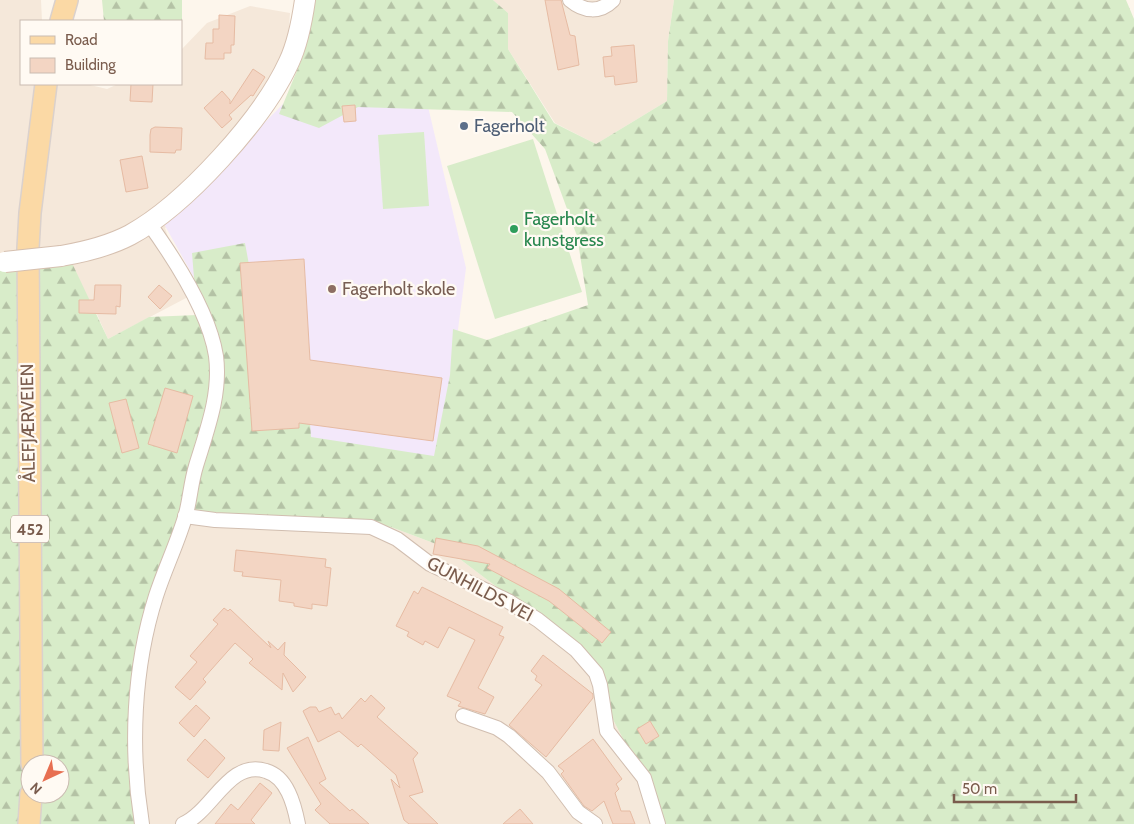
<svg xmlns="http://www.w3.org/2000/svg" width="1134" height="824" viewBox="0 0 1134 824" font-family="Cabin,sans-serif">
<defs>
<pattern id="forest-firs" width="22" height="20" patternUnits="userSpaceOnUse" patternTransform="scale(1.25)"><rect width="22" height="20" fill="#d8ecc9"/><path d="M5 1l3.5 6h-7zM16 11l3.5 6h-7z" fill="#b4c2a5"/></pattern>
</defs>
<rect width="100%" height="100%" fill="#fdf6ec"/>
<g fill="#f5e8da">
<polygon points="0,0 41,0 42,21 21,21 21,84 86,84 107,89 118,84 181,84 181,50 207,23 250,6 290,13 285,83 232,164 165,228 188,297 108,339 95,310 0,266"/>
<polygon points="493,0 674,0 668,41 667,101 596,144 555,123 508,49 508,13"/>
<polygon points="198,511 391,527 444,547 526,609 580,656 660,810 661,824 144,824 139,713 155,617 188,521"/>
</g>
<polygon fill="#f3e8fa" points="426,98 466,268 440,468 225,458 212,310 164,224 284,103"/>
<g fill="#d8ecc9">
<polygon points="424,132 429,206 383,209 378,135"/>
<polygon points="533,139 582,292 495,319 447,166"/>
</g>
<g fill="url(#forest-firs)" fill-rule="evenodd">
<polygon points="102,0 182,0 182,50 181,21 104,21"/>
<path d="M310,0H493L508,13V49L554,123L596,144L667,101L668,41L674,0H1126L1134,19V824H661L660,810L580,656L526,609L444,547L391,527L198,511L188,521L155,617L139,713L144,824H0V266L72,263L108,339L149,317L197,315L192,253L245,243L256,303L308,393L311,437L434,456L450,375L453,329L487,340L588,305L577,236L545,149L512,112L358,107L319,128L279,114L303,56ZM30,764H60V794H30Z"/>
</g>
<g fill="#f3d5c3" stroke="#e6bba3">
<polygon points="545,0 561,0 570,35 575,36 579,65 558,70"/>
<polygon points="219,15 235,16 234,45 231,45 231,53 224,53 224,59 205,59 206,43 213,43 213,29 219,29"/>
<polygon points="634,45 637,82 615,85 614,76 605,77 603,57 612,56 611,47"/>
<polygon points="253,69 265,77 253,96 251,95 229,115 232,119 222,128 204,108 222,91 230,100 230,104"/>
<polygon points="131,84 153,84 152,102 130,101"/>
<polygon points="355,105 356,121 344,122 342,106"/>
<polygon points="155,127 182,128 181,150 176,150 175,153 150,152 150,135 151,129"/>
<polygon points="142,156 148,188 126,192 120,160"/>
<polygon points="304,259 310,360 442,378 433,441 299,423 299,428 252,431 240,263"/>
<polygon points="95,285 121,285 120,307 116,306 116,314 79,313 79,300 94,300"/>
<polygon points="159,285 172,296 160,309 148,297"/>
<polygon points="165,388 193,396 177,453 148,444"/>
<polygon points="126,399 139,448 122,453 109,403"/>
<polygon points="436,538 478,546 559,589 611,632 602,643 549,601 487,568 490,564 433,554"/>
<polygon points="236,550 326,559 325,567 331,568 327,606 312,604 312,609 294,606 294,603 279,601 281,580 242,576 243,572 234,571"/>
<polygon points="422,587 503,627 499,635 504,637 478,688 494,697 485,714 458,706 461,702 447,696 475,640 449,627 438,648 425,641 423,645 407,636 409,632 396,626 414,591 418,594"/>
<polygon points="224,608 228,611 230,609 271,648 268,641 278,650 285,642 284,655 306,677 293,692 283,673 282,690 249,663 253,659 235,643 203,679 206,682 190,700 175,687 197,662 190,656 218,624 213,620"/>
<polygon points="543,655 593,694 593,698 546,757 509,725 542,685 535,680 537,676 531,671"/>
<polygon points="371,695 385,708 377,717 418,753 413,759 423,792 409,796 438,824 409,824 404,820 391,779 400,788 396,775 361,744 358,747 339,731 318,742 303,711 310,707 316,707 319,712 331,707 335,715 339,713 342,719 361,698 365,702"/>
<polygon points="196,705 210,718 194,737 179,723"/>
<polygon points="650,721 659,736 646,744 637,729"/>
<polygon points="281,722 279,751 263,750 264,730"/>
<polygon points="308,737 326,779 319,783 350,811 352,809 369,824 330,824 315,810 321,804 287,748"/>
<polygon points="205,739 225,758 208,778 187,760"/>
<polygon points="593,739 622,779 616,784 619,789 615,793 621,811 630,811 635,824 613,824 604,801 592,811 584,806 561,774 564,771 558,766"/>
<polygon points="260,783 272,793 251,820 255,824 215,824 231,804 238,810"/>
<polygon points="520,809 533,824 503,824"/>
</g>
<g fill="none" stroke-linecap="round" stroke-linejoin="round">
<g stroke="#d1beb0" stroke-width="16">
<g id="street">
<path d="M570,0C584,12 600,13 613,0"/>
<polyline points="185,516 215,520 371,527 397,539 430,564 508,601 538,620 576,650 596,673 600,685 607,731 644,778 658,824"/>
<polyline points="463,716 497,728 509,736 548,772 578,812 595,824"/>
<path d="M142,824C130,750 133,668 156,596C165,568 178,542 186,514C190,499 191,482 196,466C207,430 221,394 216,356C209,311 174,258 148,222"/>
<path d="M183,824C213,811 229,759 266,771C287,777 294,804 298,824"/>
</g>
</g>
<g stroke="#d6c0b0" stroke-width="22">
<path id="secondary" d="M61,256C84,252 109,246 130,235C185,205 263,119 289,62C298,43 302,21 305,0"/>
</g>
<g stroke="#dad1cd" stroke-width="24">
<g id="primary">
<polyline points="61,21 67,0"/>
<polyline points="32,764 28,248 30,213 46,84"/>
<polyline points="29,824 31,794"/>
</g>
</g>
<use href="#street" stroke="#fff" stroke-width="14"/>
<use href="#secondary" stroke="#fff" stroke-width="20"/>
<use href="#primary" stroke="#fbd9a5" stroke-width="21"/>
<g stroke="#d6c0b0" stroke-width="22" stroke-linecap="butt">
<polyline id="secondary-bridge" points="5,262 61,256"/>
</g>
<use href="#secondary-bridge" stroke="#fff" stroke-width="20"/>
</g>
<circle fill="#5c6f8a" stroke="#fffaf3" stroke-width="2" cx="464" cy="126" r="5"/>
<circle fill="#2e9e5b" stroke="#fffaf3" stroke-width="2" cx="514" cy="229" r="5"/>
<circle fill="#8d6e63" stroke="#fffaf3" stroke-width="2" cx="332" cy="289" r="5"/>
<g text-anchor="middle" stroke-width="4.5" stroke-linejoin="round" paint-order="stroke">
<rect fill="#fffaf3" stroke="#a28b7f" stroke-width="1" x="11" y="515.5" width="38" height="27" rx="4"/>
<g font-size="16" font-weight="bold" fill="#7a5c4d">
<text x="30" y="535">452</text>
</g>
<g font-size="18" fill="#4e5e75" stroke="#fffaf3" text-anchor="start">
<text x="474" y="132">Fagerholt</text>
</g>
<g font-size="18" fill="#27864d" stroke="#fffaf3" text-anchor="start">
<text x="524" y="225">Fagerholt<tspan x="524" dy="21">kunstgress</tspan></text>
</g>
<g font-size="18" fill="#785e54" stroke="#fffaf3" text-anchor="start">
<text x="342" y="295">Fagerholt skole</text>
</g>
<g font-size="18" fill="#7a5c4d" stroke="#fffaf3">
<text transform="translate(28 423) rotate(-91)" y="6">ÅLEFJÆRVEIEN</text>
<text transform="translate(480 589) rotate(28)" y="6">GUNHILDS VEI</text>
</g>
</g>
<rect x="20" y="20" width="162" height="65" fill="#fffaf3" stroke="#cabbb1"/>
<rect x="30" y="36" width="25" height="8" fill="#fbd9a5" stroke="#cabbb1"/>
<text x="65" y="45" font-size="15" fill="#7a5c4d">Road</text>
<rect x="30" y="58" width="25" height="15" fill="#f3d5c3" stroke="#cabbb1"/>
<text x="65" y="70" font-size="15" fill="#7a5c4d">Building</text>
<g transform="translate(45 779) rotate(224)"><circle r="24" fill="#fffaf3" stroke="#cabbb1"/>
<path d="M0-4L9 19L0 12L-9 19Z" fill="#e76f51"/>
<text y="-8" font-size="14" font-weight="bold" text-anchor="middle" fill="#7a5c4d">N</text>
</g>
<path d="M954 794v8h122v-8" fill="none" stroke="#7a5c4d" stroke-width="2.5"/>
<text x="962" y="794" font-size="15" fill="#7a5c4d" stroke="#fffaf3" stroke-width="4" paint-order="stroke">50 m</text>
</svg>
